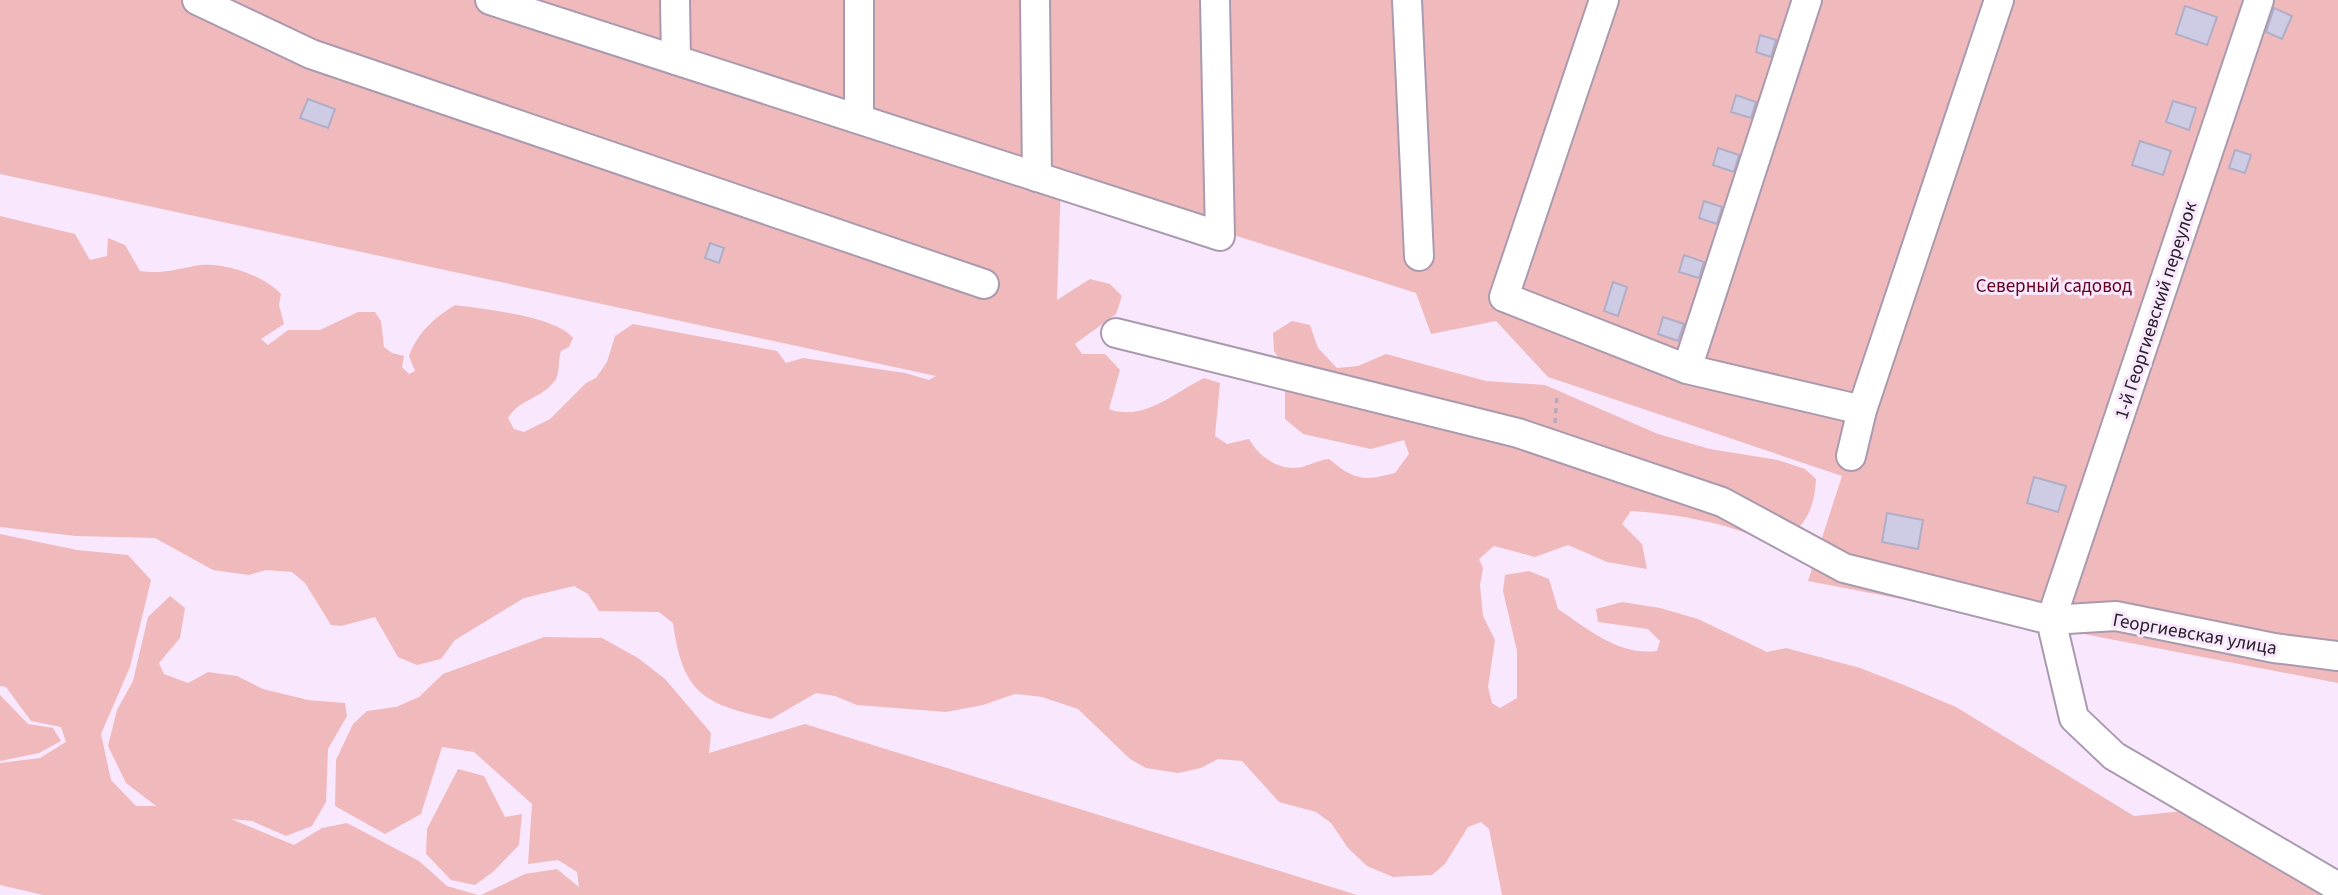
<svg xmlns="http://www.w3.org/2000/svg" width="2338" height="895" viewBox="0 0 2338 895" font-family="'Source Sans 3',sans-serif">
<rect width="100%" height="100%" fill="#f8e7fd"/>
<g fill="#f0babc">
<path d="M0,0H2338V683L1808,581L1842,476L1548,377L1496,321L1431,334L1416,293L1061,180L1057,300L1090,279L1110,284L1122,296L1116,314L1075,344L1082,354H1105L1120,370L1109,409C1143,422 1174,393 1204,378L1220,383L1215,436L1227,444L1249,439C1259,457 1280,472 1302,467C1312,464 1319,460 1329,459C1355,481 1364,481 1395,473L1409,454L1404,440L1371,449L1303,434L1285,419V369L1274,351L1273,333L1292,321L1310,325L1318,348L1337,368L1358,366L1386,354L1486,381L1545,385L1658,434L1710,449L1778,460L1805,469L1816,479C1814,514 1804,526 1777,546C1733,524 1680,514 1631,511L1622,524L1642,544L1647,569L1607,562L1568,545L1535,557L1494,546L1479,559L1483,568L1480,585L1483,616L1495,640L1488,687L1492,703L1500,708L1517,698V651L1503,591L1505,575L1529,571L1549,579L1558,609C1588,629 1619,656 1657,651L1660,641L1648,629L1598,622L1596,609L1622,602L1660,608L1698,619L1767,652L1786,648L1860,668L1904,685L1956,707L2134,816L2184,811L2326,895H1502L1489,829L1481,822L1468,827L1445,864L1432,875L1393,877L1367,866L1348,848L1331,823L1316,812L1279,802L1242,761L1218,759L1201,768L1178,773L1146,768L1130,759L1078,709L1042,697L1015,694L983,705L946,712L857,705L835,696L816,693L771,719C703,704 683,694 673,623L659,612L599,611L588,594L574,586L524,598L455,640L441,659L417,665L398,657L375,617L341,626L331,625L305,583L292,572L266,570L249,575L213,570L155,538L76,536L0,527V216L75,234L90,260L107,256L108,238L125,245L140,271C160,274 174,270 194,266C220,260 264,275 281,294L279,305L284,324L261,339L268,345L288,330H320L358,312H375L381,321L384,347L392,353L404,356L402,367L409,374L415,371L409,356C418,332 434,318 455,305C483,309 556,316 573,338L569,347L561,351C558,359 560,371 556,379C544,398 519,399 508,418L514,429L524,432L550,419L586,383L596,378L607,362L615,336L633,324L777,351L786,363L803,358L905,373L929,380L936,376L0,174Z"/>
<polygon points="0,534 77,550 128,555 151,580 130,667 101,734 111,780 136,806 156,806 126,783 108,746 117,710 133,681 148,617 170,596 185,608 180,638 159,663 164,674 188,683 208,672 237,676 263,689 308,700 345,703 347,716 328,749 326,802 312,826 286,836 252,821 231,819 294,845 322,828 347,823 419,861 447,886 478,895 43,895 0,885 0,763 40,758 66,742 61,727 31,721 6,687 0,686"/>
<polygon points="544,637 602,638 638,658 665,679 711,733 709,753 805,724 1357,895 481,895 525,874 557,869 579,887 577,872 558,860 528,864 532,804 474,752 442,747 421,814 385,834 335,806 336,760 353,724 367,711 396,707 419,697 443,674"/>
<polygon points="0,695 28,724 53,728 61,741 39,753 0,761"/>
<polygon points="458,769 484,776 505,817 522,814 519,845 494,871 475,885 451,880 426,854 427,829"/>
</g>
<g fill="#cecbe4" stroke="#b0aec6" stroke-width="2">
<polygon points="2185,6 2217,17 2207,45 2176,34"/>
<polygon points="2274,8 2292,16 2282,39 2266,32"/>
<polygon points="1760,35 1776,40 1771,57 1756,52"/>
<polygon points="1736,95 1756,102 1751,118 1731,112"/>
<polygon points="308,99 335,109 328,128 300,118"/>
<polygon points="2173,101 2196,108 2189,130 2166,122"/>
<polygon points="2140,141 2171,151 2163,175 2132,165"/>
<polygon points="1718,148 1739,155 1734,172 1713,165"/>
<polygon points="2235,150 2251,155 2245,173 2229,168"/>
<polygon points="1704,201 1722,207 1717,224 1699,218"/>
<polygon points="710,243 724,248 719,263 705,258"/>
<polygon points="1684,255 1704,262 1699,278 1679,272"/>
<polygon points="1613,282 1627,287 1618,316 1604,311"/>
<polygon points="1663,317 1684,324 1678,341 1658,334"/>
<polygon points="2034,477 2066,486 2058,512 2027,503"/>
<polygon points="1887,513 1923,520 1918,549 1882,542"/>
</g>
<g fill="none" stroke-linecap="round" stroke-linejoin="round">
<g stroke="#aa9aaf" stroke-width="32">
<g id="minor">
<polyline points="197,0 311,54 984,284"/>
<polyline points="490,0 1220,236 1215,0"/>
<polyline points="675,0 676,60"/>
<polyline points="859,0 859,119"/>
<polyline points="1035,0 1037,177"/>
<polyline points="1407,0 1419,256"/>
<polyline points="1604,0 1504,297 1687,369 1862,410"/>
<polyline points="2259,0 2051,620 2116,616 2274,648 2338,656"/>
<polyline points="1116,333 1518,433 1722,502 1844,568 2051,620 2074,718 2114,756 2338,887"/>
<polyline points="1687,369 1807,0"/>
<polyline points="1851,456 1862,410 1999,0"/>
</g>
</g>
<polyline stroke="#b6a8ba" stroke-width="3.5" stroke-dasharray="5 5" stroke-linecap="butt" points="1555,423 1557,395"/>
<use href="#minor" stroke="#fff" stroke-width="28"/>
</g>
<g text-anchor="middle" stroke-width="6" stroke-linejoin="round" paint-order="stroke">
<g font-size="19" fill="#63031c" stroke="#f8e7fd">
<text x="2054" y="292">Северный садовод</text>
</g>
<g font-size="19" fill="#272028" stroke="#f8e7fd">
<text transform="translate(2155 310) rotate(-72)" y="7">1-й Георгиевский переулок</text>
<text transform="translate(2195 633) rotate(10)" y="7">Георгиевская улица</text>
</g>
</g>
</svg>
